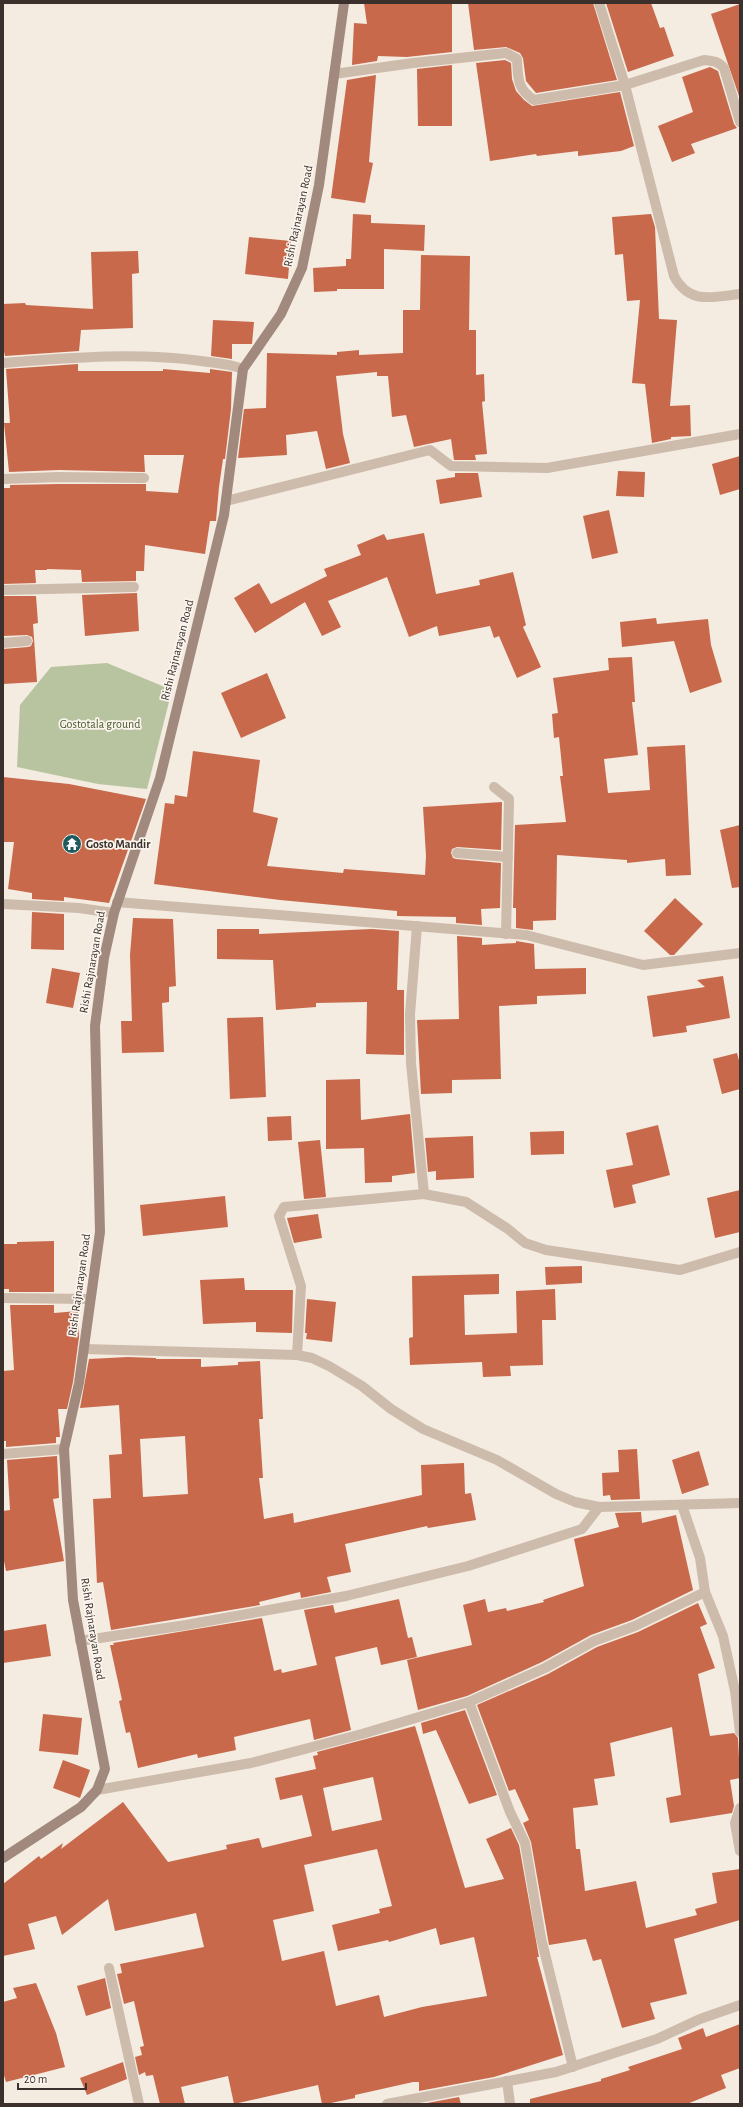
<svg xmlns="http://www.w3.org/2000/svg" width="743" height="2107" viewBox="0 0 743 2107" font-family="'Alegreya Sans',sans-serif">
<rect width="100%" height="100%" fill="#f4ebe1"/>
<polygon fill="#b8c4a0" points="107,663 172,690 147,789 98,784 17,767 20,705 51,667"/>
<g fill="#c8694b" fill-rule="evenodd">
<polygon points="364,3 452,3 452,52 407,57 378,56 377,61 352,65 354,23 367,24"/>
<polygon points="468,3 593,3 617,80 536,93 526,81 523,58 520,53 506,47 474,50"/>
<polygon points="606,3 651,3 660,28 664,27 674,56 628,72"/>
<polygon points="740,4 740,99 711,14"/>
<polygon points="505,60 511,63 512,79 516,91 524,100 532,106 620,92 634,146 621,151 578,156 578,151 537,156 536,154 490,161 476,63"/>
<polygon points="452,65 452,126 418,126 417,69"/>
<polygon points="710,67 718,71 734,124 737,128 691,144 695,153 672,162 658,126 693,112 682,77"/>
<polygon points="376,75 369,162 373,163 365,203 331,198 347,80"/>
<polygon points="353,214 371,215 371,223 425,225 424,251 384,249 384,289 337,289 337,291 314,292 313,268 346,266 346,259 351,259"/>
<polygon points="651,214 655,227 659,319 677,320 670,406 690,405 691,436 671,437 671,439 652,443 645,384 632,383 640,300 627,301 623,254 615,255 612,217"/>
<polygon points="249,237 291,241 288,279 245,274"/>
<polygon points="138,251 139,273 132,274 133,328 81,330 79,351 5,356 3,347 3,304 25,303 26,305 93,309 91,252"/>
<polygon points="421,255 470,256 469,330 476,330 476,375 484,374 485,401 482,402 487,454 475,455 476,460 454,460 451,439 414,447 406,415 392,417 388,376 377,376 377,372 336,376 343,434 350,463 326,469 317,431 286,435 287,455 238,458 244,409 266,408 267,353 337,355 337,352 359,350 359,355 403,353 403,310 420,310"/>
<polygon points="213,320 254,322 252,344 232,344 232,359 211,356"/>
<polygon points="78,364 78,371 163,371 163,369 210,373 210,369 232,372 231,409 225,459 223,459 219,487 216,521 210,521 205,554 145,545 144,571 136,571 136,581 82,582 81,570 47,569 47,570 35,570 36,583 3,584 3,488 10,488 10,485 59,484 146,484 146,491 178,493 184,455 144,455 145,472 59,470 9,472 4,423 10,423 6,369"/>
<polygon points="740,456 740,489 720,495 712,464"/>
<polygon points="618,471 645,472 644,497 616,496"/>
<polygon points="455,473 478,473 482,497 440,504 436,480 455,477"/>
<polygon points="609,510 618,553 592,559 583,516"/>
<polygon points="424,533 436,594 480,585 479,580 513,572 526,625 523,627 541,667 517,678 499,636 494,638 490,626 439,636 437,626 409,637 387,577 328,601 341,627 322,636 305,602 255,633 234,598 259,583 271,604 327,576 324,569 361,555 357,545 384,534 387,540"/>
<polygon points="137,593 139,631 85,636 82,595"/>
<polygon points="3,596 36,596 38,623 33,624 37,682 3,684 3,649 28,647 31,646 33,641 32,637 27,635 3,636"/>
<polygon points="656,618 657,624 708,619 711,645 722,682 690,693 674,641 622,647 620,622"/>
<polygon points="632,657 635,702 632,702 638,755 604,759 608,793 650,790 647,747 685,745 691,875 666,876 665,859 627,863 627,860 557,855 556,920 533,921 533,930 516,928 516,908 513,908 515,825 566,822 560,776 563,776 559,737 554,738 552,714 558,713 553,678 609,670 608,658"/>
<polygon points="267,673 286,718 241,738 221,693"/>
<polygon points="193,751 260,760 253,812 278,818 267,866 343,873 344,869 425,875 426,856 423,807 502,802 501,850 457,847 452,849 451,853 453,858 456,859 501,863 500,908 481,909 482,925 456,923 456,917 397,916 397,911 280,900 154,884 165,803 174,804 175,795 187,797"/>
<polygon points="3,777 69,784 146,799 109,903 64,897 64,901 32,899 32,893 8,889 14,842 3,842"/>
<polygon points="740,825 740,887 732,888 720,830"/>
<polygon points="675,898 703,924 674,955 670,955 644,931"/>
<polygon points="32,912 64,914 64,950 31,949"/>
<polygon points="133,918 173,919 176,986 169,987 169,1002 162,1003 164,1052 122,1053 121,1021 132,1021 130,955"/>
<polygon points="217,929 259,929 259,934 372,929 399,931 397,990 404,990 404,1055 366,1054 367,1002 316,1003 316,1007 276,1010 273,960 217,959"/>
<polygon points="457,936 482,938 482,945 516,943 516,941 534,944 535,969 586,968 586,994 537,996 537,1004 499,1006 501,1079 452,1080 452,1093 421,1094 417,1020 459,1019"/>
<polygon points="52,968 80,973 73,1008 46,1003"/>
<polygon points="723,976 730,1018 686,1026 687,1032 653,1037 647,996 705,987 697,980"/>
<polygon points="263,1017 266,1097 230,1099 227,1018"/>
<polygon points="737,1053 740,1064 740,1089 722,1094 713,1059"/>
<polygon points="360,1079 361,1120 410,1114 415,1173 392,1176 392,1182 365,1183 364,1148 326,1149 326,1080"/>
<polygon points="291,1116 292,1140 268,1141 267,1117"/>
<polygon points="658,1125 670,1175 632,1185 636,1203 614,1208 606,1170 633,1165 626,1133"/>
<polygon points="564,1131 564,1154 531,1155 530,1132"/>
<polygon points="473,1136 474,1178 436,1180 436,1171 428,1172 425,1138"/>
<polygon points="320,1140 326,1197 304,1199 298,1142"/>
<polygon points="740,1190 740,1232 715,1238 707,1198"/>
<polygon points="225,1196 228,1227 143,1236 140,1205"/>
<polygon points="318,1214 322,1238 294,1243 287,1218"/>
<polygon points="54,1241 54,1292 9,1292 9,1289 3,1289 3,1244 17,1244 17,1242"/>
<polygon points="582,1266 582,1283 546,1285 545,1267"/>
<polygon points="499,1274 499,1294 464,1295 465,1335 517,1333 516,1291 555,1289 556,1320 542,1320 543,1365 510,1366 511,1376 483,1377 482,1362 410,1365 409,1338 413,1337 412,1276"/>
<polygon points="244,1278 245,1290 293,1290 292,1333 256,1332 256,1322 203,1324 200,1280"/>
<polygon points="307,1299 336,1302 332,1342 306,1339 307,1333 305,1333"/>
<polygon points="10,1305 54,1305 54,1313 78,1311 79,1337 73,1382 67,1409 58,1409 60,1437 56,1437 56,1443 6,1447 6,1441 3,1441 3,1371 14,1370"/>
<path d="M128,1357L156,1358V1359H201V1367L238,1365V1362L260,1361L263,1419H259L263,1478H259L264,1519L293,1513L294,1523L422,1495L421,1465L464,1463L465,1494L471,1493L476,1520L428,1528L427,1526L345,1544L351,1572L327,1577L331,1592L301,1598L300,1592L259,1602L260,1605L111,1630L103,1582L97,1583L93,1499L111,1498L109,1455L122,1454L119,1405L80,1408L89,1359ZM185,1436L188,1494L143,1497L140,1439Z"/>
<polygon points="637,1449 640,1499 611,1500 610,1495 603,1496 602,1473 619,1472 618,1450"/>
<polygon points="699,1451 709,1485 682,1494 672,1460"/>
<polygon points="57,1456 59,1498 53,1499 64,1561 6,1571 3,1556 3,1511 10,1510 7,1460"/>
<polygon points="641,1512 642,1523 676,1515 693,1590 632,1620 591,1635 542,1662 467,1696 418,1710 407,1660 472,1645 463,1605 485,1599 488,1612 506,1608 507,1611 544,1602 543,1600 584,1586 574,1539 619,1527 615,1513"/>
<polygon points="399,1599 408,1638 412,1637 417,1657 381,1665 377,1647 335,1657 351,1730 314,1740 310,1719 234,1737 236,1750 198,1758 197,1754 138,1768 130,1732 126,1733 119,1701 122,1700 110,1645 114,1645 113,1643 262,1618 274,1671 281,1669 282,1673 317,1665 304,1610 333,1605 335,1613"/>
<polygon points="698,1603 707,1624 700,1627 715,1668 698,1674 710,1736 734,1733 738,1738 740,1778 730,1780 734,1806 732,1813 670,1823 666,1798 681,1795 672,1727 610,1743 615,1776 594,1779 598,1805 573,1808 576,1849 580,1849 585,1891 636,1881 646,1928 697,1915 695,1909 717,1903 712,1873 740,1869 740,1920 674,1939 687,1994 650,2003 655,2019 622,2028 601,1959 593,1961 586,1939 549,1945 531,1842 523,1823 529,1820 515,1789 509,1791 477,1705 548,1674 597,1647 638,1632"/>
<polygon points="46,1624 51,1656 3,1663 3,1631"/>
<polygon points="465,1710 497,1795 469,1804 436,1730 423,1734 421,1723"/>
<polygon points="43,1714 82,1718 78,1755 39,1751"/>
<path d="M415,1726L465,1888L504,1879L486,1839L511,1828L519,1845L539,1957H537L563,2055L494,2077L419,2091V2082H413L355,2095V2098L326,2104H322L318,2085L234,2104L228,2076L181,2087L185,2104H160L153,2075L146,2076L145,2072L139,2075L135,2057L142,2055L140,2047L144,2046L134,2001L124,2004L117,1974L122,1973L120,1964L204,1947L196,1913L115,1931L108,1899L62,1935L56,1916L28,1924L35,1949L3,1956V1884L39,1856L41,1859L63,1843L61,1849L123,1802L168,1862L227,1849L226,1845L259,1838L262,1848L312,1836L302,1795L280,1800L275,1778L316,1769L313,1756L318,1755L317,1752ZM373,1777L382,1820L332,1831L323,1788ZM377,1849L392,1906L379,1909L380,1913L332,1925L338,1951L388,1940L389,1942L436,1928L440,1945L474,1937L487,1996L422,2007L384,2017L379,1995L336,2006L324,1951L282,1961L273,1920L314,1911L304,1865Z"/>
<polygon points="63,1760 90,1770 80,1798 53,1788"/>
<polygon points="105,1978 111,2008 86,2016 77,1986"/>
<polygon points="36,1983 56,2033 65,2067 6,2082 3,2072 3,2002 17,1998 13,1988"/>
<polygon points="740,2024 740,2068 721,2075 726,2088 687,2104 530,2104 530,2099 601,2081 601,2079 630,2070 628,2067 682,2049 678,2038 703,2028 706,2037"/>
<polygon points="123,2062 127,2079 87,2095 80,2078"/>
<polygon points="459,2097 461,2104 422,2104"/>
</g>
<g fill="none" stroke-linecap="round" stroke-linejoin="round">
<g stroke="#cdbbac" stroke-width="10">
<path d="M599,3L625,85L674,276C689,305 713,297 740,294"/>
<path d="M334,74L413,63L506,53L517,59C518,78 517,89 534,100L625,85L704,60C713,61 718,61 724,68L740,122"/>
<path d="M3,363C68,358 136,352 201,361C216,363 230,364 243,369"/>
<polyline points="3,479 59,477 144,478"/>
<polyline points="226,501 430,450 451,466 547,468 740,434"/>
<polyline points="3,590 134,587"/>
<polyline points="3,643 27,641"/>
<polyline points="494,787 509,799 506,934"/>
<polyline points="457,853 508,857"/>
<polyline points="117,902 526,935 643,965 740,953"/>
<polyline points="3,904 79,908 114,913"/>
<polyline points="424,1194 466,1202 508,1229 525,1243 546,1250 680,1270 740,1252"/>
<polyline points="3,1298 90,1299"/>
<polyline points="84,1349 297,1355 312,1358 329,1366 362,1386 391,1409 423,1429 497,1460 556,1494 575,1502 599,1507 740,1503"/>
<polyline points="297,1355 301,1286 279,1216 284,1207 424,1194 411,1063 410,1014 417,926"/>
<polyline points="3,1454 64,1449"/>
<polyline points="682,1505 700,1558 705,1592 723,1636 735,1691 740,1732"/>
<polyline points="80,1641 186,1625 346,1596 468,1566 582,1529 599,1507"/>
<polyline points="97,1790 251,1763 362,1734 469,1702"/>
<polyline points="740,1808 735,1823 740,1851"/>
<polyline points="109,1968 139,2104"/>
<polyline points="573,2067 541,1938 525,1843 510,1812 469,1702 545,1668 594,1641 635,1626 705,1592"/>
<polyline points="507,2081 510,2104"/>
<polyline points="387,2104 556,2072 657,2039 700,2019 740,2005"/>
</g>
<polyline stroke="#a18a7d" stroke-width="10" points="3,1858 81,1807 97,1790 105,1769 73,1600 64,1449 79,1383 100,1232 95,1026 104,958 114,913 160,778 224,515 243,369 281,314 302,268 319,185 344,3"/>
</g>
<defs>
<g id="temple-disc" transform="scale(1)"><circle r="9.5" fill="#1f5a5e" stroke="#fbf5ee"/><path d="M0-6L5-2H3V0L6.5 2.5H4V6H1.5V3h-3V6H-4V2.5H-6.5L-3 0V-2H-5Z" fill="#fff"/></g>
</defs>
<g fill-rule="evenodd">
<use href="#temple-disc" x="72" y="844"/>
</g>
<g text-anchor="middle" stroke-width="3.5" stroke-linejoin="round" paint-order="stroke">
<g font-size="12" fill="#3b302b" stroke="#fbf5ee">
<text transform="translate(298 216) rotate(-78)" y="4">Rishi Rajnarayan Road</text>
<text transform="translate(177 650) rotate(-76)" y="4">Rishi Rajnarayan Road</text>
<text transform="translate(92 962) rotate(-80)" y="4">Rishi Rajnarayan Road</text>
<text transform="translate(79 1285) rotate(-82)" y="4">Rishi Rajnarayan Road</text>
<text transform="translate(93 1629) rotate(81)" y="4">Rishi Rajnarayan Road</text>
</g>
<g font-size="12" fill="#4a5a2e" stroke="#fbf5ee">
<text x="100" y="728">Gostotala ground</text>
</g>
<g font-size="12" font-weight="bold" fill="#3b302b" stroke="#fbf5ee" text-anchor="start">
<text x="86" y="848">Gosto Mandir</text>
</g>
</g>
<rect width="743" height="2107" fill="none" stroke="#3b302b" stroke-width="8"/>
<path d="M18 2083v6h68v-6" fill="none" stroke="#3b302b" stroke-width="2"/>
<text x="24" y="2083" font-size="12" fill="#3b302b" stroke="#fbf5ee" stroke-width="3" paint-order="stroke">20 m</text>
</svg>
